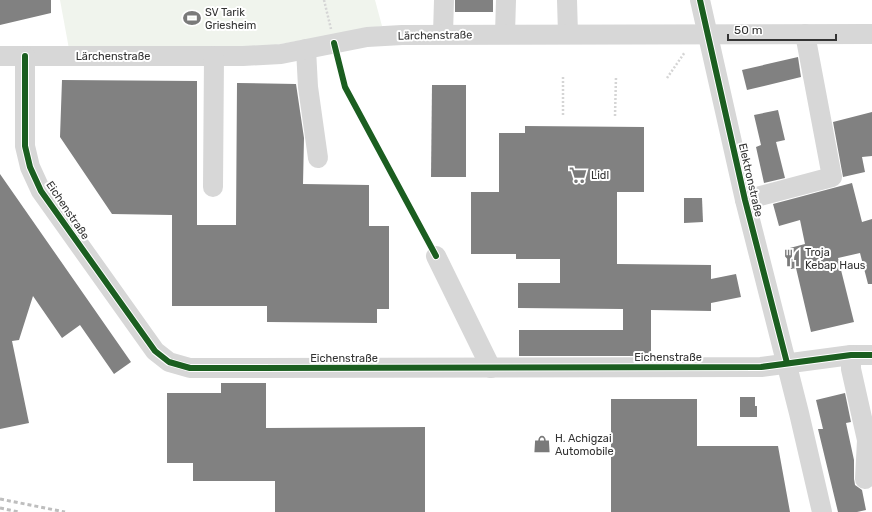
<svg xmlns="http://www.w3.org/2000/svg" width="872" height="512" viewBox="0 0 872 512" font-family="Rubik,sans-serif">
<rect width="100%" height="100%" fill="#fff"/>
<polygon fill="#f0f4ed" points="60,0 375,0 382,26 247,50 69,49"/>
<g fill="#818181">
<polygon points="0,0 51,0 51,13 0,25"/>
<rect x="455" y="0" width="38" height="12"/>
<polygon points="798,57 801,77 747,90 742,70"/>
<polygon points="62,80 197,81 197,225 236,225 237,83 296,84 304,138 303,184 369,185 369,226 389,226 389,309 377,309 377,323 267,322 267,306 172,306 172,215 112,214 60,137"/>
<polygon points="432,85 466,85 466,177 431,177"/>
<polygon points="778,110 785,140 776,142 785,178 764,183 756,147 761,145 754,115"/>
<polygon points="872,112 872,156 862,157 865,172 843,177 833,122"/>
<polygon points="525,126 644,127 644,192 617,192 617,264 711,265 711,279 736,274 741,297 711,303 711,311 651,310 651,356 519,356 519,330 623,330 623,309 518,308 518,283 560,283 560,259 516,259 516,254 471,254 471,192 499,192 499,133 525,133"/>
<polygon points="0,174 131,362 114,374 80,325 62,338 33,296 19,340 12,341 29,423 0,429"/>
<polygon points="852,183 862,222 872,219 872,284 868,284 860,253 838,258 854,322 811,332 796,268 791,269 786,249 805,244 800,220 779,226 773,204"/>
<polygon points="684,198 702,198 703,222 684,223"/>
<polygon points="221,383 266,383 266,428 425,427 425,512 275,512 275,481 193,481 193,463 167,463 167,393 221,393"/>
<polygon points="845,393 851,422 846,423 854,460 854,479 855,485 862,490 866,510 857,512 838,512 818,429 823,429 816,400"/>
<polygon points="740,397 755,397 755,406 757,406 757,417 740,417"/>
<polygon points="611,399 697,399 697,446 778,446 790,512 611,512"/>
</g>
<g fill="none" stroke-linecap="round" stroke-linejoin="round">
<g stroke="#d5d5d5" stroke-width="2.5" stroke-dasharray="2 2" stroke-linecap="butt">
<polyline points="324,0 331,29"/>
<polyline points="563,77 563,117"/>
<polyline points="667,78 685,52"/>
<polyline points="615,116 616,77"/>
</g>
<g stroke="#d7d7d7" stroke-width="20">
<polyline points="567,0 568,34"/>
<polyline points="700,0 745,200 799,413 822,512"/>
<polyline points="443,34 444,0"/>
<polyline points="505,34 506,0"/>
<polyline points="306,49 308,87 318,158"/>
<polyline points="0,56 243,56 281,54 367,37 402,35 872,34"/>
<polyline points="25,56 25,146 30,167 41,191 155,351 169,362 190,368 761,367 851,355 872,355"/>
<polyline points="213,187 214,56"/>
<polyline points="745,200 832,177 805,34"/>
<polyline points="436,256 491,368"/>
<polyline points="851,355 851,369 867,440 865,479"/>
</g>
<g stroke="#bebebe" stroke-width="3" stroke-dasharray="4 3" stroke-linecap="butt">
<polyline points="0,499 65,512"/>
<polyline points="0,508 19,512"/>
</g>
<g stroke="#fff" stroke-width="8">
<g id="cycleway">
<polyline points="700,0 745,200 787,363"/>
<polyline points="334,43 345,87 436,256"/>
<polyline points="25,56 25,146 30,167 41,191 155,351 169,362 190,368 761,367 851,355 872,355"/>
</g>
</g>
<use href="#cycleway" stroke="#1b5e20" stroke-width="6"/>
</g>
<defs>
<g id="stadium-bare" transform="scale(1.38)"><path d="M0-5a6.5 5 0 1 0 0 10a6.5 5 0 1 0 0-10ZM-3.5-1.8h7v3.6h-7Z" fill="#7a7a7a" stroke="#fff" stroke-width="2.5" paint-order="stroke"/></g>
<g id="supermarket-bare" transform="scale(1.38)"><path d="M-6-5.5h2.5l.6 2H6L4.5 2H-2.5L-4.4-4H-6ZM-1.5 3.2a1.3 1.3 0 1 0 .1 0ZM3 3.2a1.3 1.3 0 1 0 .1 0Z" fill="#7a7a7a" stroke="#fff" stroke-width="2.5" paint-order="stroke"/></g>
<g id="restaurant-bare" transform="scale(1.38)"><path d="M-5-6h1v4h1v-4h1v4h1v-4h1v5L-1.5 .5V6h-2V.5L-5-1ZM5-6V6H3V1.5H1.5Q1.5-4 5-6Z" fill="#7a7a7a" stroke="#fff" stroke-width="2.5" paint-order="stroke"/></g>
<g id="shop-bare" transform="scale(1.38)"><path d="M-5-2.5h2.3a2.7 3.5 0 0 1 5.4 0H5L5.5 6h-11ZM-1.5-2.5h3a1.5 2.3 0 0 0-3 0Z" fill="#7a7a7a" stroke="#fff" stroke-width="2.5" paint-order="stroke"/></g>
</defs>
<g fill-rule="evenodd">
<use href="#stadium-bare" x="192" y="18"/>
<use href="#supermarket-bare" x="578" y="175"/>
<use href="#restaurant-bare" x="792" y="258"/>
<use href="#shop-bare" x="542" y="444"/>
</g>
<g text-anchor="middle" stroke-width="4" stroke-linejoin="round" paint-order="stroke">
<g font-size="11" fill="#333" stroke="#fff" text-anchor="start">
<text x="205" y="16">SV Tarik<tspan x="205" dy="13">Griesheim</tspan></text>
<text x="591" y="179">Lidl</text>
<text x="805" y="256">Troja<tspan x="805" dy="13">Kebap Haus</tspan></text>
<text x="555" y="442">H. Achigzai<tspan x="555" dy="13">Automobile</tspan></text>
</g>
<g font-size="11" fill="#333" stroke="#fff">
<text transform="translate(435 35) rotate(-1)" y="4">Lärchenstraße</text>
<text x="113" y="60">Lärchenstraße</text>
<text transform="translate(751 180) rotate(77)" y="4">Elektronstraße</text>
<text transform="translate(68 210) rotate(56)" y="4">Eichenstraße</text>
<text x="668" y="361">Eichenstraße</text>
<text x="344" y="362">Eichenstraße</text>
</g>
</g>
<path d="M728 34v6h108v-6" fill="none" stroke="#333333" stroke-width="2"/>
<text x="734" y="34" font-size="12" fill="#333333" stroke="#ffffff" stroke-width="3" paint-order="stroke">50 m</text>
</svg>
